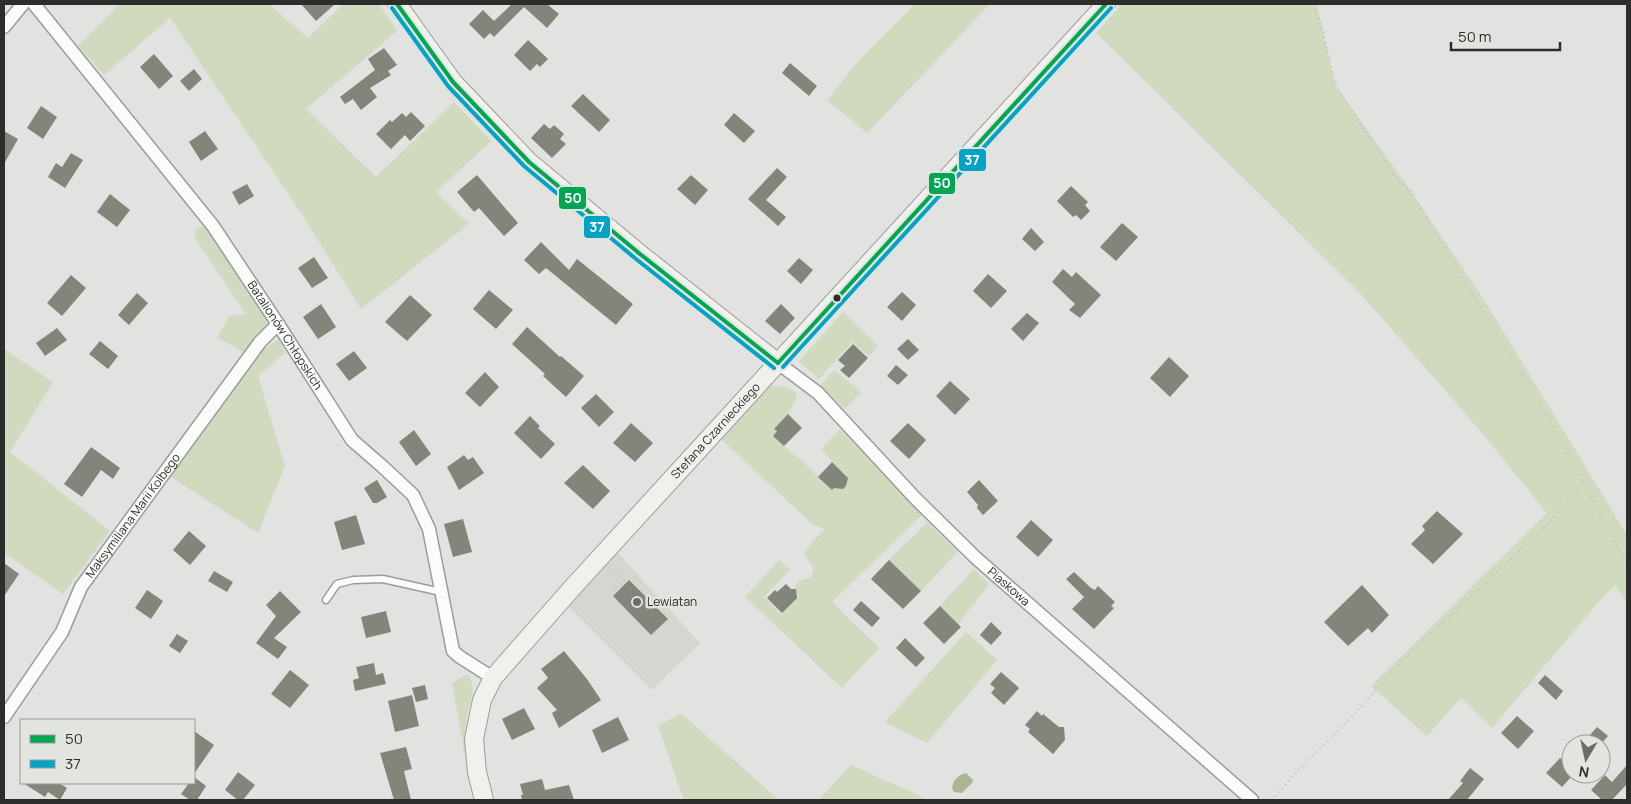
<svg xmlns="http://www.w3.org/2000/svg" width="1631" height="804" viewBox="0 0 1631 804" font-family="Manrope,sans-serif">
<rect width="100%" height="100%" fill="#e2e3e0"/>
<polygon fill="#d4d7d0" points="617,552 700,643 652,690 567,605"/>
<g fill="#cfdabf">
<polygon points="120,4 269,4 308,38 343,4 379,4 397,31 306,109 376,177 454,102 491,141 436,192 469,224 361,309 301,213 170,18 104,75 78,46"/>
<polygon points="915,4 990,4 867,133 827,100 860,59"/>
<polygon points="1122,4 1317,4 1335,85 1410,190 1483,298 1627,535 1627,603 1615,585 1597,604 1492,728 1461,698 1427,736 1371,686 1547,513 1476,426 1360,293 1096,33"/>
<polygon points="204,226 266,314 267,325 243,352 217,337 230,316 246,314 194,236 196,228"/>
<polygon points="843,312 878,346 869,356 852,342 819,379 799,361"/>
<polygon points="279,339 285,353 258,376 285,466 258,533 169,476 261,351"/>
<polygon points="4,349 53,382 10,452 110,531 63,594 4,553"/>
<polygon points="834,370 861,392 845,409 820,386"/>
<polygon points="775,386 787,387 798,394 788,414 774,429 777,431 773,436 784,446 801,460 832,490 836,486 843,489 846,476 821,449 840,429 923,514 832,602 879,648 842,688 745,597 779,560 790,570 764,597 781,614 798,596 795,586 799,581 811,578 814,569 804,554 812,542 825,529 813,525 720,438 768,387"/>
<polygon points="927,523 958,551 921,591 889,560"/>
<polygon points="974,569 989,584 958,624 940,606"/>
<polygon points="966,632 997,660 927,743 885,722"/>
<path d="M468,674C478,693 469,702 466,721C464,734 465,748 466,761L452,683Z"/>
<polygon points="681,713 779,800 684,800 658,726"/>
<polygon points="851,765 929,800 819,800"/>
</g>
<path fill="#a9b892" d="M966,773L973,780L972,783L962,793L954,792L952,788C953,780 958,775 966,773Z"/>
<g fill="#81857a">
<polygon points="301,4 335,4 316,21"/>
<polygon points="512,4 547,4 559,14 547,28 524,7 494,37 490,33 484,39 469,24 483,10 494,21"/>
<polygon points="528,40 548,59 540,67 537,64 530,71 514,55"/>
<polygon points="384,48 397,65 388,71 391,75 370,88 377,97 361,110 353,99 345,104 340,97 375,70 368,59"/>
<polygon points="154,54 173,76 159,89 140,67"/>
<polygon points="790,63 817,86 809,96 782,73"/>
<polygon points="194,69 202,79 189,91 180,81"/>
<polygon points="583,94 610,120 599,132 571,106"/>
<polygon points="41,106 57,117 43,139 27,128"/>
<polygon points="411,112 425,126 410,141 405,135 391,149 376,134 390,120 392,122 402,113 406,117"/>
<polygon points="734,113 755,131 744,143 724,125"/>
<polygon points="544,124 550,129 554,125 564,134 560,139 566,144 552,158 531,138"/>
<polygon points="4,131 18,139 4,164"/>
<polygon points="205,131 218,149 201,161 189,142"/>
<polygon points="71,153 83,160 65,188 48,177 56,163 62,167"/>
<polygon points="777,168 787,177 766,200 786,217 778,226 748,199"/>
<polygon points="477,175 518,223 504,236 479,208 474,212 457,192"/>
<polygon points="691,175 708,190 695,205 677,189"/>
<polygon points="247,184 254,196 239,205 232,192"/>
<polygon points="1071,186 1088,202 1085,205 1090,211 1081,220 1076,215 1073,217 1057,201"/>
<polygon points="110,194 130,210 117,227 97,212"/>
<polygon points="1122,223 1138,237 1116,261 1100,247"/>
<polygon points="1031,228 1044,242 1035,251 1022,239"/>
<polygon points="541,242 569,270 577,259 633,304 616,325 546,268 539,274 524,260"/>
<polygon points="314,257 328,278 312,288 298,268"/>
<polygon points="799,258 813,270 801,284 787,271"/>
<polygon points="1063,269 1072,277 1076,272 1101,295 1080,318 1069,310 1075,304 1052,282"/>
<polygon points="988,274 1007,291 991,308 973,291"/>
<polygon points="71,275 86,288 62,316 47,303"/>
<polygon points="489,290 513,310 496,329 473,309"/>
<polygon points="902,292 916,305 902,321 887,307"/>
<polygon points="137,293 148,303 129,325 118,315"/>
<polygon points="410,295 432,315 407,341 385,322"/>
<polygon points="321,304 336,327 318,339 303,317"/>
<polygon points="781,304 795,318 780,334 765,321"/>
<polygon points="1027,313 1039,323 1023,341 1011,329"/>
<polygon points="527,327 560,357 561,356 584,376 566,397 543,376 545,374 512,344"/>
<polygon points="57,328 67,340 45,356 36,343"/>
<polygon points="908,339 919,350 908,360 897,349"/>
<polygon points="100,341 118,356 108,369 89,354"/>
<polygon points="853,344 868,358 849,378 840,370 845,366 838,360"/>
<polygon points="354,351 367,368 349,381 336,364"/>
<polygon points="1169,357 1189,376 1170,397 1150,378"/>
<polygon points="896,365 908,375 898,385 887,376"/>
<polygon points="485,372 499,387 480,407 465,393"/>
<polygon points="950,381 970,399 955,415 936,396"/>
<polygon points="596,394 614,412 599,427 581,408"/>
<polygon points="788,414 802,428 784,446 773,436 777,431 774,429"/>
<polygon points="530,416 540,426 538,428 555,444 541,459 514,433"/>
<polygon points="631,423 653,443 635,462 613,443"/>
<polygon points="908,423 926,440 909,459 890,441"/>
<polygon points="414,430 431,454 416,466 399,442"/>
<polygon points="91,447 120,468 113,479 101,470 82,497 64,484"/>
<polygon points="464,455 468,460 473,457 484,473 459,490 447,467"/>
<polygon points="832,462 848,478 846,486 843,489 834,488 832,490 818,477"/>
<polygon points="583,465 610,491 593,509 564,483"/>
<polygon points="377,480 387,497 377,503 373,503 364,488"/>
<polygon points="979,480 998,501 983,515 977,508 978,505 967,492"/>
<polygon points="1437,511 1463,534 1433,564 1411,544 1425,530 1422,526"/>
<polygon points="356,515 365,544 342,550 334,522"/>
<polygon points="463,519 472,552 453,557 444,524"/>
<polygon points="1031,520 1053,540 1038,557 1016,537"/>
<polygon points="189,531 206,546 190,565 173,550"/>
<polygon points="889,560 921,591 903,609 871,579"/>
<polygon points="4,563 19,574 4,596"/>
<polygon points="214,571 233,582 227,592 208,581"/>
<polygon points="1074,572 1091,588 1095,590 1098,586 1115,602 1111,606 1114,608 1094,629 1072,609 1084,597 1066,579"/>
<polygon points="629,580 668,619 651,635 613,596"/>
<polygon points="786,584 791,589 796,589 797,598 782,613 767,598 775,590 777,592"/>
<polygon points="1362,585 1389,615 1372,633 1368,628 1348,646 1324,622"/>
<polygon points="147,590 163,601 151,619 135,608"/>
<polygon points="280,591 301,612 274,638 287,647 278,659 256,643 276,616 266,605"/>
<polygon points="861,601 880,618 872,627 853,610"/>
<polygon points="940,606 961,627 944,644 923,623"/>
<polygon points="386,611 391,632 366,638 361,617"/>
<polygon points="991,622 1002,633 991,645 980,635"/>
<polygon points="177,634 188,641 180,653 169,646"/>
<polygon points="905,638 925,658 916,667 896,648"/>
<polygon points="564,651 587,679 601,700 559,728 552,713 557,710 537,688 548,678 541,669"/>
<polygon points="374,663 376,675 383,673 386,684 355,691 353,680 359,678 356,667"/>
<polygon points="290,670 309,685 290,708 271,694"/>
<polygon points="1001,672 1019,688 1004,705 991,693 995,688 990,684"/>
<polygon points="1545,675 1563,691 1556,700 1538,683"/>
<polygon points="425,685 428,699 416,702 412,688"/>
<polygon points="412,695 419,726 395,732 388,701"/>
<polygon points="524,708 535,729 512,740 502,719"/>
<polygon points="1037,711 1042,716 1043,714 1059,727 1064,727 1065,740 1053,754 1028,732 1030,729 1025,725"/>
<polygon points="1517,716 1534,731 1518,749 1501,733"/>
<polygon points="618,717 629,740 602,753 592,730"/>
<polygon points="1597,727 1608,736 1601,744 1599,744 1589,736"/>
<polygon points="194,731 214,745 194,774"/>
<polygon points="406,747 412,769 404,771 411,800 394,800 380,753"/>
<polygon points="1571,753 1571,777 1562,787 1546,773 1560,758 1564,761"/>
<polygon points="1627,765 1627,784 1612,800 1602,800 1591,790 1605,775 1612,782"/>
<polygon points="1470,768 1484,779 1467,800 1448,800 1463,783 1460,781"/>
<polygon points="238,772 255,785 243,800 238,800 225,790"/>
<polygon points="194,777 206,786 197,800 190,800 181,794 189,783 194,783"/>
<polygon points="542,779 545,790 569,785 574,800 522,800 521,795 523,795 520,784"/>
<polygon points="23,783 59,783 67,788 60,800 48,792 45,797"/>
</g>
<g fill="none" stroke-linecap="round" stroke-linejoin="round">
<g stroke="#9c9d9a" stroke-width="9">
<polyline id="lane" points="326,600 337,584 353,580 383,579 441,592"/>
</g>
<g stroke="#9c9d9a" stroke-width="15">
<g id="street">
<path id="s1" d="M34,4L213,226L278,324L352,440L383,467L413,495L429,529L453,651L460,657L493,678"/>
<polyline points="4,27 23,4"/>
<path id="s2" d="M778,363L818,393L915,498L976,558L1252,800"/>
<path id="s3" d="M4,717L62,632L81,587L260,342L278,324"/>
</g>
</g>
<g stroke="#9c9d9a" stroke-width="20">
<g id="secondary">
<polyline points="397,4 453,82 529,162 640,254 778,363"/>
<path id="s4" d="M484,800L477,772L474,739L482,700L493,678L573,587L1106,4"/>
</g>
</g>
<g stroke="#c2c2c1" stroke-width="2.5" stroke-dasharray="1 4" stroke-linecap="butt">
<polyline points="1313,4 1323,32 1335,85 1398,181 1410,190 1474,297 1548,417 1627,564"/>
<polyline points="610,595 624,580 611,567"/>
<polyline points="1272,800 1300,768 1350,719 1408,655 1538,534 1572,498 1583,480"/>
</g>
<use href="#lane" stroke="#fbfbfa" stroke-width="6"/>
<use href="#street" stroke="#fbfbfa" stroke-width="12"/>
<use href="#secondary" stroke="#f0f1ed" stroke-width="18"/>
<g stroke="#e2e4df" stroke-width="8">
<g id="bus-1">
<polyline points="397,4 453,82 529,162 640,254 778,363"/>
<polyline points="778,363 1106,4"/>
</g>
</g>
<g stroke="#e2e4df" stroke-width="8">
<g id="bus-2">
<polyline points="392,8 448,86 524,166 636,259 774,368"/>
<polyline points="783,367 1111,8"/>
</g>
</g>
<use href="#bus-1" stroke="#00a651" stroke-width="4"/>
<use href="#bus-2" stroke="#02a3c6" stroke-width="4"/>
</g>
<circle fill="#2d2d2c" stroke="#e2e4df" stroke-width="2" cx="837" cy="298" r="4.5"/>
<circle fill="#6c6d6b" stroke="#e2e4df" stroke-width="2" cx="637" cy="602" r="5"/>
<g text-anchor="middle" stroke-width="5" stroke-linejoin="round" paint-order="stroke">
<g font-size="12" fill="#2d2d2c" stroke="#e2e4df">
<text dy="4" stroke="none"><textPath href="#s1" startOffset="416">Batalionów Chłopskich</textPath></text>
<text dy="4" stroke="none"><textPath href="#s4" startOffset="459">Stefana Czarnieckiego</textPath></text>
<text dy="4" stroke="none"><textPath href="#s3" startOffset="240">Maksymiliana Marii Kolbego</textPath></text>
<text dy="4" stroke="none"><textPath href="#s2" startOffset="322">Piaskowa</textPath></text>
</g>
<g font-size="12" fill="#2d2d2c" stroke="#e2e4df" text-anchor="start">
<text x="647" y="606">Lewiatan</text>
</g>
</g>
<g stroke="#e2e4df" stroke-width="2">
<rect x="958" y="148" width="29" height="24" rx="5" fill="#02a3c6"/>
<rect x="928" y="172" width="28" height="23" rx="5" fill="#00a651"/>
<rect x="558" y="186" width="29" height="24" rx="5" fill="#00a651"/>
<rect x="583" y="215" width="28" height="24" rx="5" fill="#02a3c6"/>
</g>
<g font-size="14" text-anchor="middle" font-weight="bold" fill="#fff">
<text x="972" y="165">37</text>
<text x="942" y="188">50</text>
<text x="573" y="203">50</text>
<text x="597" y="232">37</text>
</g>
<rect width="1631" height="804" fill="none" stroke="#2d2d2c" stroke-width="10"/>
<rect x="20" y="719" width="175" height="65" fill="#e2e4df" stroke="#9a9b97"/>
<rect x="30" y="735" width="25" height="8" fill="#00a651" stroke="#9a9b97"/>
<text x="65" y="744" font-size="15" fill="#2d2d2c">50</text>
<rect x="30" y="760" width="25" height="8" fill="#02a3c6" stroke="#9a9b97"/>
<text x="65" y="769" font-size="15" fill="#2d2d2c">37</text>
<g transform="translate(1586 759) rotate(189)"><circle r="24" fill="#e2e4df" stroke="#9a9b97"/>
<path d="M0-4L9 19L0 12L-9 19Z" fill="#6c6d6b"/>
<text y="-8" font-size="14" font-weight="bold" text-anchor="middle" fill="#2d2d2c">N</text>
</g>
<path d="M1451 42v8h109v-8" fill="none" stroke="#2d2d2c" stroke-width="2.5"/>
<text x="1458" y="42" font-size="15" fill="#2d2d2c" stroke="#e2e4df" stroke-width="4" paint-order="stroke">50 m</text>
</svg>
